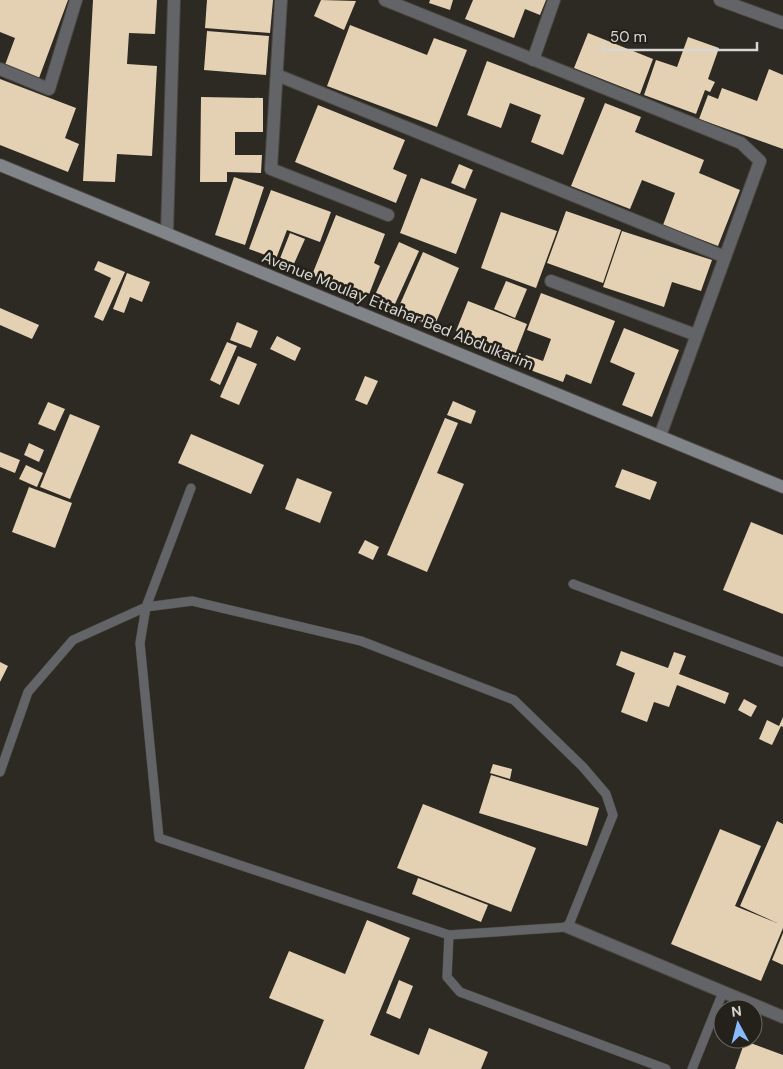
<svg xmlns="http://www.w3.org/2000/svg" width="783" height="1069" viewBox="0 0 783 1069" font-family="'DM Sans',sans-serif">
<rect width="100%" height="100%" fill="#2d2923"/>
<g fill="#e4d1b4">
<polygon points="0,0 68,0 39,78 5,65 15,38 0,32"/>
<polygon points="93,0 157,0 155,34 129,33 127,64 157,66 152,156 117,154 115,182 83,181"/>
<polygon points="207,0 273,0 270,33 205,28"/>
<polygon points="321,0 356,1 344,30 314,16"/>
<polygon points="430,0 453,0 450,10 429,3"/>
<polygon points="473,0 546,0 540,15 525,9 514,38 465,19"/>
<polygon points="350,25 427,55 434,38 467,50 437,127 327,86"/>
<polygon points="207,31 269,36 266,75 204,70"/>
<polygon points="588,33 653,59 640,94 574,68"/>
<polygon points="688,37 719,48 708,79 715,82 710,92 705,90 696,114 644,95 656,60 677,67"/>
<polygon points="487,61 585,98 563,155 531,142 541,115 510,103 501,128 467,115"/>
<polygon points="769,69 783,75 783,149 699,119 708,95 718,99 722,88 757,101"/>
<polygon points="0,79 76,108 65,138 79,144 68,172 0,145"/>
<polygon points="201,97 263,98 263,132 235,132 235,155 262,155 261,173 227,172 227,182 200,182"/>
<polygon points="605,103 641,117 635,132 704,160 699,173 740,190 718,246 663,225 675,193 642,180 630,209 571,186"/>
<polygon points="318,105 405,140 393,169 407,175 396,203 295,162"/>
<polygon points="459,164 473,170 465,189 451,183"/>
<polygon points="234,177 264,187 245,245 215,235"/>
<polygon points="421,178 477,199 456,254 400,233"/>
<polygon points="271,190 331,212 320,242 287,230 276,259 249,249"/>
<polygon points="566,211 621,230 603,283 547,263"/>
<polygon points="501,212 557,231 536,288 481,268"/>
<polygon points="336,215 385,234 374,263 380,266 368,297 312,275"/>
<polygon points="622,231 712,260 701,291 672,282 664,307 603,287"/>
<polygon points="290,233 305,239 293,266 279,261"/>
<polygon points="399,242 419,251 395,304 375,295"/>
<polygon points="423,252 459,268 434,327 397,311"/>
<polygon points="98,261 125,272 103,321 94,317 111,278 94,270"/>
<polygon points="127,273 150,282 142,302 130,297 124,313 113,309"/>
<polygon points="506,281 527,289 515,318 494,309"/>
<polygon points="541,293 615,321 591,384 566,374 563,382 522,367 526,355 543,361 551,339 527,330"/>
<polygon points="468,301 527,324 515,355 456,331"/>
<polygon points="0,308 39,325 32,339 0,325"/>
<polygon points="237,322 258,331 251,348 230,340"/>
<polygon points="624,328 679,350 652,417 622,405 635,373 610,362"/>
<polygon points="277,336 301,348 295,361 270,349"/>
<polygon points="227,342 237,346 220,385 210,380"/>
<polygon points="238,356 257,364 239,405 220,397"/>
<polygon points="365,376 378,381 367,405 355,400"/>
<polygon points="453,401 476,411 471,424 447,415"/>
<polygon points="48,402 65,409 55,431 38,424"/>
<polygon points="70,414 100,426 70,499 40,487"/>
<polygon points="445,418 458,423 437,473 464,484 427,572 387,555"/>
<polygon points="191,434 264,465 251,494 178,463"/>
<polygon points="29,443 44,450 39,462 24,455"/>
<polygon points="0,452 20,460 15,473 0,467"/>
<polygon points="26,465 43,473 37,487 19,479"/>
<polygon points="622,469 657,482 650,500 615,487"/>
<polygon points="297,478 332,492 320,523 285,509"/>
<polygon points="29,487 72,503 55,548 12,532"/>
<polygon points="751,522 783,535 783,614 723,590"/>
<polygon points="365,540 379,547 373,560 358,553"/>
<polygon points="621,651 668,668 674,652 686,656 679,674 729,693 725,704 677,685 669,707 654,702 647,722 621,712 635,673 616,665"/>
<polygon points="0,662 8,666 0,682"/>
<polygon points="744,699 757,706 751,717 738,710"/>
<polygon points="783,717 783,727 781,726 772,745 759,739 767,720 779,726"/>
<polygon points="493,764 512,769 510,779 490,773"/>
<polygon points="491,775 599,808 587,846 479,813"/>
<polygon points="423,804 536,848 511,912 397,868"/>
<polygon points="777,821 783,824 783,928 761,981 671,944 720,829 761,846 735,906 777,923 740,906"/>
<polygon points="418,878 488,905 481,922 412,894"/>
<polygon points="367,920 410,938 370,1035 419,1055 429,1028 488,1052 481,1069 304,1069 324,1020 269,998 289,951 345,974"/>
<polygon points="783,933 783,965 772,960"/>
<polygon points="399,980 413,986 400,1019 386,1013"/>
<polygon points="745,1041 783,1055 783,1069 735,1069"/>
</g>
<g fill="none" stroke-linecap="round" stroke-linejoin="round">
<g stroke="#48453f" stroke-width="10">
<g id="lane">
<polyline points="573,584 783,662"/>
<polyline points="0,772 28,692 73,640 146,607 192,601 361,641 514,700 583,767 606,794 613,815 568,927 449,935 159,838 140,643 146,607 191,488"/>
<polyline points="449,935 447,977 460,992 666,1069"/>
<polyline points="692,1069 723,992"/>
</g>
</g>
<g stroke="#48453f" stroke-width="14">
<g id="street">
<polyline points="281,0 271,169 388,215"/>
<polyline points="385,0 741,143 760,161 660,436"/>
<polyline points="720,0 783,23"/>
<polyline points="533,60 554,0"/>
<polyline points="0,69 49,89 76,0"/>
<polyline points="277,75 725,257"/>
<polyline points="167,232 174,0"/>
<polyline points="551,281 696,335"/>
<polyline points="568,927 783,1017"/>
</g>
</g>
<g stroke="#48453f" stroke-width="14">
<polyline id="secondary" points="0,165 783,487"/>
</g>
<use href="#lane" stroke="#626467" stroke-width="9"/>
<use href="#street" stroke="#626467" stroke-width="12"/>
<use href="#secondary" stroke="#818589" stroke-width="12"/>
</g>
<g text-anchor="middle" stroke-width="5" stroke-linejoin="round" paint-order="stroke">
<g font-size="16" fill="#d8d6d1" stroke="#24201a">
<text transform="translate(398 310) rotate(22)" y="6">Avenue Moulay Ettahar Bed Abdulkarim</text>
</g>
</g>
<g transform="translate(738 1024) rotate(353)"><circle r="24" fill="#24201a" stroke="#6c6963"/>
<path d="M0-4L9 19L0 12L-9 19Z" fill="#87bbfb"/>
<text y="-8" font-size="14" font-weight="bold" text-anchor="middle" fill="#d8d6d1">N</text>
</g>
<path d="M603 42v8h154v-8" fill="none" stroke="#d8d6d1" stroke-width="2.5"/>
<text x="610" y="42" font-size="15" fill="#d8d6d1" stroke="#24201a" stroke-width="4" paint-order="stroke">50 m</text>
</svg>
